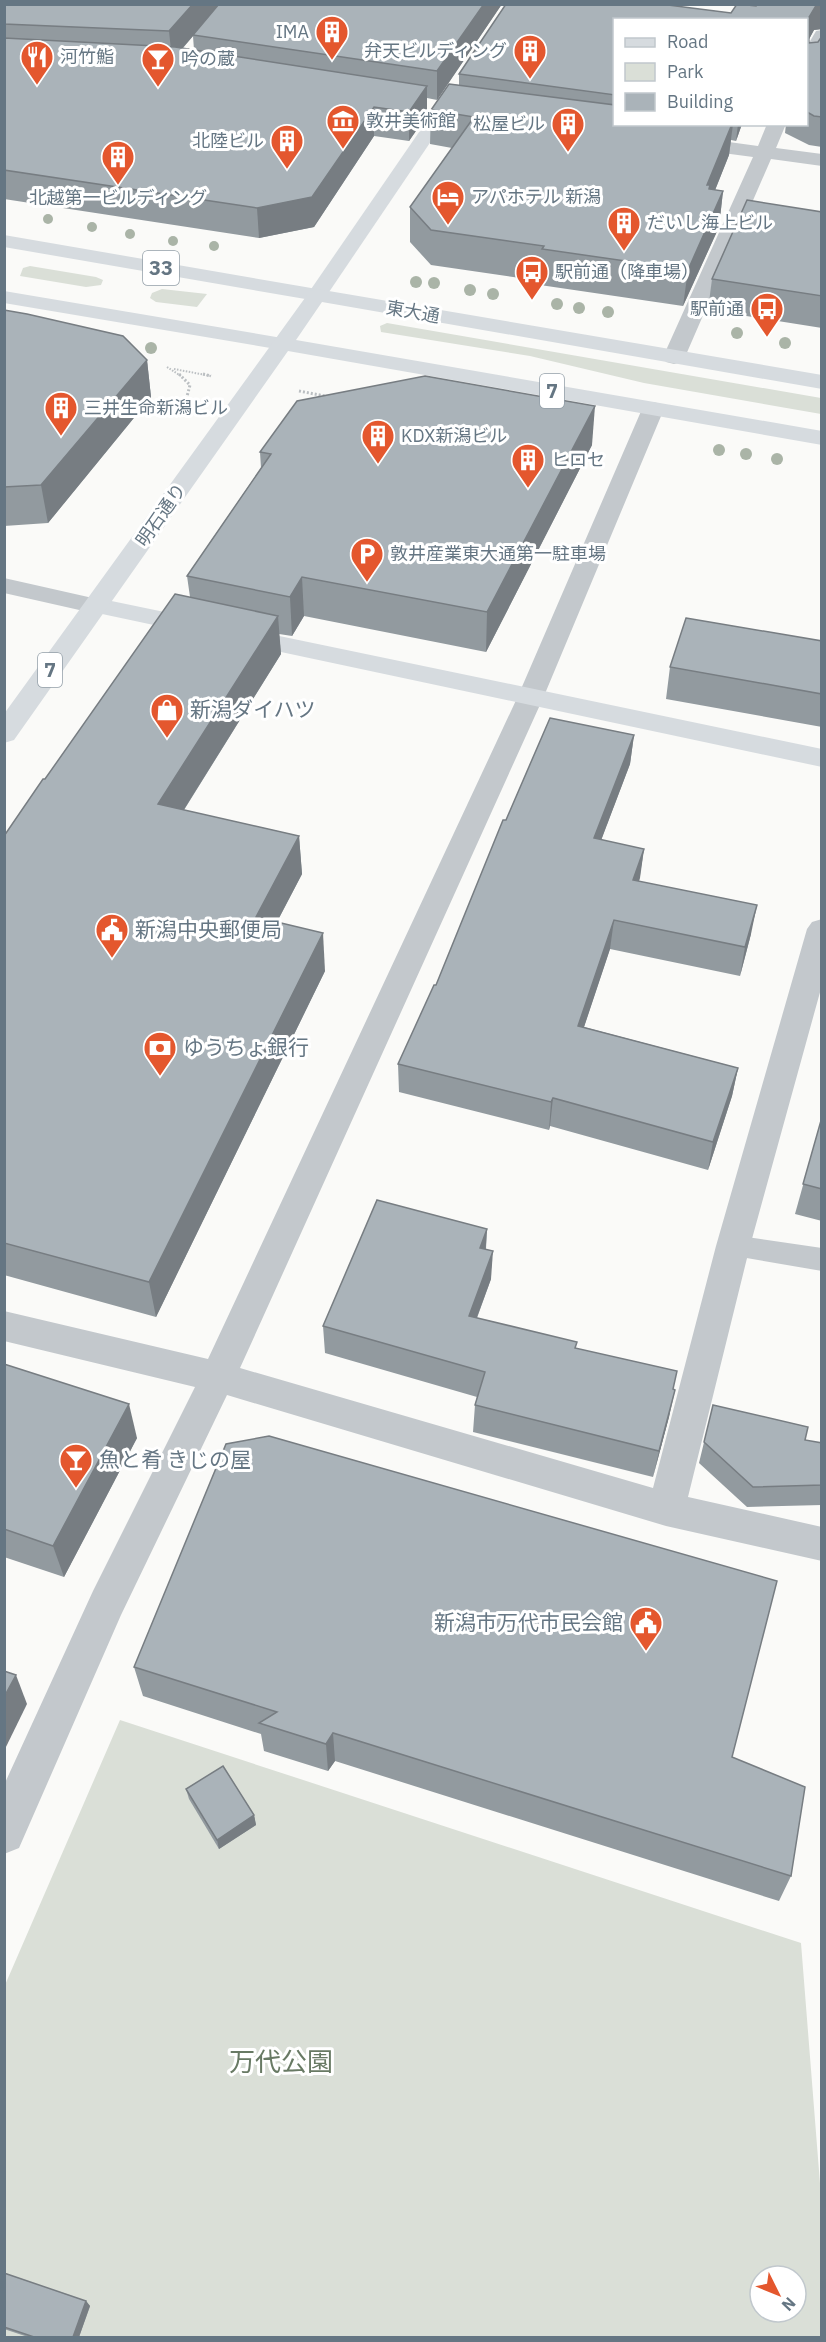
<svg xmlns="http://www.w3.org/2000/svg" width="826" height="2342" viewBox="0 0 826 2342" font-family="'IBM Plex Sans','Noto Sans JP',sans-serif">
<rect width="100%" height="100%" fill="#fafaf8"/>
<g fill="#dadfd7" fill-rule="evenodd">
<polygon points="30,266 96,277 103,280 101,285 86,287 20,276 23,268"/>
<polygon points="162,289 207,294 197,307 156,302 150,298 152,293"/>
<polygon points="387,323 821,398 821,414 644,383 530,356 381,332 380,326"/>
<path d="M120,1720L801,1943L821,2196V2337L5,2338V1985ZM760,2276H796V2312H760Z"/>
</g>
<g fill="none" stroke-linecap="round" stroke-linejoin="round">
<g stroke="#bbbfc2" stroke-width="2" stroke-dasharray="1.5 1.5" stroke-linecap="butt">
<polyline points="167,367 181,376"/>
<polyline points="174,369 211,376"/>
</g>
<g stroke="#bbbfc2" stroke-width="3" stroke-dasharray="2 2" stroke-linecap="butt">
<polyline points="179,374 190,385 184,408 186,409"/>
<polyline points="203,374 211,376"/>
<polyline points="299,391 330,397"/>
</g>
<polygon fill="#c3c8cc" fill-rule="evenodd" points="733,1235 822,1248 822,1271 723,1254 719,1246 723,1238"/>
<g fill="#c3c8cc" fill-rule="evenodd">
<polygon points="822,30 822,52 812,69 806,70 806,48 816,31"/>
<polygon points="767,124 786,124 776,148 822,154 822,166 771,159 685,357 682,362 674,364 666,362 663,357 753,157 685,148 678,146 676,142 678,138 685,136 758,146"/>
<polygon points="653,402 661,404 664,409 544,696 240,1368 653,1488 716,1246 807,929 812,922 822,919 822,985 750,1246 688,1497 822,1527 822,1561 666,1526 227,1395 121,1615 19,1848 4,1854 4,1785 93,1591 195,1387 4,1341 4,1311 208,1359 518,696 642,409 645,404"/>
<polygon points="4,578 106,601 110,606 106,611 97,614 4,593"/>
</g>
<g fill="#d6dbdf" fill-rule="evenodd">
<polygon points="456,86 462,87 465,91 327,295 324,299 317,301 310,299 307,295 450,87"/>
<polygon points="97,598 822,749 822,767 88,611 84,606 88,601"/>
</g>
<g fill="#d6dbdf" fill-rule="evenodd">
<polygon points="4,235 317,289 324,291 327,295 324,299 317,301 4,247"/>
<polygon points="4,291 282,338 290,339 293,344 290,349 282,350 4,303"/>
</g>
<polygon fill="#d6dbdf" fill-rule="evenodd" points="317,289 822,375 822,389 322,302 296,340 822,431 822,445 288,351 14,740 4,743 4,714 310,291"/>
</g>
<g fill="#aab4a7">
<circle cx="48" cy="219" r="5"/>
<circle cx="92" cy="227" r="5"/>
<circle cx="130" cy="234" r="5"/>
<circle cx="173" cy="241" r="5"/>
<circle cx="214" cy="246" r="5"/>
<circle cx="416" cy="282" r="6"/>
<circle cx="434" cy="283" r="6"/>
<circle cx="470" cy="290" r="6"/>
<circle cx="493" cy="294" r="6"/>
<circle cx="557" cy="304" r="6"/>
<circle cx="579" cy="308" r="6"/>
<circle cx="608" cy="312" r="6"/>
<circle cx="737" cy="333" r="6"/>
<circle cx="785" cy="343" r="6"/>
<circle cx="151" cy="348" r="6"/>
<circle cx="719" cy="450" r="6"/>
<circle cx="746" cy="454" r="6"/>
<circle cx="777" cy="459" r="6"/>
</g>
<g fill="#929a9f" fill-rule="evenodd">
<path d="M4,4H502L437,100L427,98V115L409,141L374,136L314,227L259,238L4,199ZM193,36L194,50L183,48Z"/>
<polygon points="506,4 660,4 731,13 737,4 756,6 756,4 822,4 822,29 814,30 809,39 809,43 818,42 822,36 822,147 809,145 785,133 786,124 807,124 807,20 615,20 615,124 742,124 736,141 731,140 729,155 715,190 723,191 719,227 683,306 540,285 540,281 431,265 410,242 410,207 452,148 430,144 431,110 449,84 459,85 459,74"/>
<polygon points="822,212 822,328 708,310 712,279"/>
<polygon points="4,310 147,360 151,397 48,523 4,526"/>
<polygon points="592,445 486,652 304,616 292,636 279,634 281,654 184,810 299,836 302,874 277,922 325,971 156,1317 4,1275 4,836 45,779 190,597 187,576 261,468 260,452"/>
<polygon points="822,641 822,727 666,699 670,667"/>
<polygon points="634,735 630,764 601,840 644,849 639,881 751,934 740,976 610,949 584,1027 738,1068 732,1096 708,1170 550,1126 549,1130 399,1092 398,1064 436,985 506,820"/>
<polygon points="822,1117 822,1221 795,1214"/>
<polygon points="487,1229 486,1249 491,1279 477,1318 576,1348 673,1390 669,1417 653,1477 473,1432 475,1405 477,1397 325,1353 323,1326"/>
<polygon points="4,1364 137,1438 64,1577 4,1557"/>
<polygon points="713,1405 805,1440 822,1443 822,1505 747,1507 699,1463"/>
<polygon points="134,1667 732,1757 791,1876 779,1901 335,1761 328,1771 264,1751 261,1734 143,1696"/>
<polygon points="186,1789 254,1815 256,1825 219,1849 189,1799"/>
<polygon points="4,2273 86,2301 90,2306 79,2337 28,2337 4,2329"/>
</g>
<g fill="#777d82">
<polygon points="193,4 221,4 172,60 169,31"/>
<polygon points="484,4 502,4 437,100 437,71"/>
<polygon points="817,4 822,4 822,29 814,30 807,43 808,19"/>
<polygon points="427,86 427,115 409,141 409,112"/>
<polygon points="374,107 374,136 314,227 259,238 257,208"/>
<polygon points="732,124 733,124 729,155 708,208 707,185"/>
<polygon points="738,124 742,124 736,141"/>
<polygon points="723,191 719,227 683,306 688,270"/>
<polygon points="147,360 151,397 48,523 41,485"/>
<polygon points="595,406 592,445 486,652 487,612"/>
<polygon points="302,577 304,616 292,636 290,597"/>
<polygon points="278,616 281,654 163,843 158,804"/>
<polygon points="634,735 630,764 591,867 594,838"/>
<polygon points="299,836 302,874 259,956 256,917"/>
<polygon points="644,849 640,878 629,909 633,880"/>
<polygon points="757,905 751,934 740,976 745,947"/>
<polygon points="614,920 610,949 575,1054 578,1026"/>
<polygon points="323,933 325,971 156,1317 149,1282"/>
<polygon points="738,1068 732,1096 708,1170 713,1142"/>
<polygon points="553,1098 550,1126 549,1130 551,1102"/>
<polygon points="487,1229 485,1258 480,1248"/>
<polygon points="493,1251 491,1279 467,1344 469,1316"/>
<polygon points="675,1390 669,1417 653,1477 659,1451"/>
<polygon points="129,1404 137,1438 64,1577 53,1546"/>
<polygon points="16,1675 27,1704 4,1751 4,1697"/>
<polygon points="333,1733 335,1761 328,1771 326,1744"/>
<polygon points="254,1815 256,1825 219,1849 217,1840"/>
<polygon points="86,2301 90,2306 79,2337 73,2337"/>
</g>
<g fill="#aab3b9" stroke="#777d82" stroke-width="1.5">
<polygon points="4,4 193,4 169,31 4,24"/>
<polygon points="219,4 484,4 437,71 193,35"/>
<polygon points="506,4 660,4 731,13 737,4 756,6 756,4 817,4 808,19 809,43 818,42 822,36 822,117 814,116 807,112 807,20 615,20 615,95 459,74"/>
<polygon points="4,38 175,47 427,86 409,112 374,107 312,197 257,208 4,170"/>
<polygon points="449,84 615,105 615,124 732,124 707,185 710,185 709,189 723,191 688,270 542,249 544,246 431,230 410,207 474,117 431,110"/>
<polygon points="747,200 822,212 822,296 712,279"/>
<polygon points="4,310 27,314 123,336 147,360 41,485 4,487"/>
<polygon points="425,376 595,406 487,612 302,577 290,597 187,576 271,454 260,452 297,401"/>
<polygon points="175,594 278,616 158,804 299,836 256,917 323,933 149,1282 4,1243 4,836 43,779 45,779"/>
<polygon points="686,618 822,641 822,694 670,667"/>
<polygon points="550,718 634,735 594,838 644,849 633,880 757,905 745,947 614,920 578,1026 738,1068 713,1142 553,1098 551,1102 398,1064 434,985 436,985 503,820 506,820"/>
<polygon points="822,1117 822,1189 803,1184"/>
<polygon points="377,1200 487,1229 480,1248 493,1251 469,1316 577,1342 575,1348 677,1371 673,1389 675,1390 659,1451 475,1405 485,1372 323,1326"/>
<polygon points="4,1364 129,1404 53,1546 4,1529"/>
<polygon points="713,1405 808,1427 805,1440 822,1443 822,1485 753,1487 704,1442"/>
<polygon points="269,1436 777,1581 732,1757 805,1787 791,1876 333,1733 326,1744 259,1723 277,1712 134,1667 226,1444"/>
<polygon points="4,1671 16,1675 4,1697"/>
<polygon points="223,1766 254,1815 217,1840 186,1789"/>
<polygon points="4,2273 86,2301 73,2337 34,2337 4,2327"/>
</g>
<defs>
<g id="building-pin" transform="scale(1.725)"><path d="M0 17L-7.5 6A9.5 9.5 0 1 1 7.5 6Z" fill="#e4572e" stroke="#fff"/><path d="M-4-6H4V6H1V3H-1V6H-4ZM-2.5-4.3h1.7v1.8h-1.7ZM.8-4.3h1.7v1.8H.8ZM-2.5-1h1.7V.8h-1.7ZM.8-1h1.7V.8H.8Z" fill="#fff"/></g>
<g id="restaurant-pin" transform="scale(1.725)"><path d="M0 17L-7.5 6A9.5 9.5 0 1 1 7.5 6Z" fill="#e4572e" stroke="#fff"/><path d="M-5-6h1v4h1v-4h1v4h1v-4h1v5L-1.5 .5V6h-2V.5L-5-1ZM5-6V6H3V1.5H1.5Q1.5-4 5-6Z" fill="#fff"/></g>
<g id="bar-pin" transform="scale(1.725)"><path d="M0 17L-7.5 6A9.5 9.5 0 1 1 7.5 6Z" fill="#e4572e" stroke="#fff"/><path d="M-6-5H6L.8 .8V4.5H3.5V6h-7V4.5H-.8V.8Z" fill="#fff"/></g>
<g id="museum-pin" transform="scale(1.725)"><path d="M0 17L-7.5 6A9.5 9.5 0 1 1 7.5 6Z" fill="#e4572e" stroke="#fff"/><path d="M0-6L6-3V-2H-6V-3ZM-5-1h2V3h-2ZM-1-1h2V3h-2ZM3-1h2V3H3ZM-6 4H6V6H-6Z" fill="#fff"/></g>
<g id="hotel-pin" transform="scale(1.725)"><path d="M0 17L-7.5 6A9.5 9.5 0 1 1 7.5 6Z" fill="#e4572e" stroke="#fff"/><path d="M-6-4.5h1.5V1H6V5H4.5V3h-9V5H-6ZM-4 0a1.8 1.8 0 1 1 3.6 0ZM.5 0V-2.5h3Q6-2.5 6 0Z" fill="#fff"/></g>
<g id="bus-pin" transform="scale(1.725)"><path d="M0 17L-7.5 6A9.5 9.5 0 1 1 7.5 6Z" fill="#e4572e" stroke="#fff"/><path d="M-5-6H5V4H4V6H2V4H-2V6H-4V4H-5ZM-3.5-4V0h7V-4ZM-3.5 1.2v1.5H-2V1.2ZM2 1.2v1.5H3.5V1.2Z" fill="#fff"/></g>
<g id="parking-pin" transform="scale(1.725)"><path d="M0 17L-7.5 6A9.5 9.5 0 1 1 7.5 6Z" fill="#e4572e" stroke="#fff"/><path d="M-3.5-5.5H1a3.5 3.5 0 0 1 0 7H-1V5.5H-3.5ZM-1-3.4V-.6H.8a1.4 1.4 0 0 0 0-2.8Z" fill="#fff"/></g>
<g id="shop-pin" transform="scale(1.725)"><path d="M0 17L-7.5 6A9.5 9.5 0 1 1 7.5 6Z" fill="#e4572e" stroke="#fff"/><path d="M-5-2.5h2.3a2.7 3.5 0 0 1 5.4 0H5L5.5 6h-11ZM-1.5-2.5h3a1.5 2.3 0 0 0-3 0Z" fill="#fff"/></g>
<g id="civic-pin" transform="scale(1.725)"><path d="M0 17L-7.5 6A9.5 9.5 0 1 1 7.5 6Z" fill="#e4572e" stroke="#fff"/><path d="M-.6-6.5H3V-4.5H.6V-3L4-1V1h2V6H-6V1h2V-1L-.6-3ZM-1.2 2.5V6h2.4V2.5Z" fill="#fff"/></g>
<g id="bank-pin" transform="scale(1.725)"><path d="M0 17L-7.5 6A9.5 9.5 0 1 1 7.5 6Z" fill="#e4572e" stroke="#fff"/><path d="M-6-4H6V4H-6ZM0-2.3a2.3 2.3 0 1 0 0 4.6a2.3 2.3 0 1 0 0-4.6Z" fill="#fff"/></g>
</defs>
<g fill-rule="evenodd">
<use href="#building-pin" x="332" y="32"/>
<use href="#building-pin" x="530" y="51"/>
<use href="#restaurant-pin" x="37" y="57"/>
<use href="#bar-pin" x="158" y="59"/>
<use href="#museum-pin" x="343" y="121"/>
<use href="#building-pin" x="568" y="124"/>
<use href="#building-pin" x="287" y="141"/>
<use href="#building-pin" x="118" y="157"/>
<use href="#hotel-pin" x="448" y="197"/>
<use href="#building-pin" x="624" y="223"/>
<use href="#bus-pin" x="532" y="272"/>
<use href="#bus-pin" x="767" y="309"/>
<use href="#building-pin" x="61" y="408"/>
<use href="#building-pin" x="378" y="436"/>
<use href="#building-pin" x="528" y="460"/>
<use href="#parking-pin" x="367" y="554"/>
<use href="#shop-pin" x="167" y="710"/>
<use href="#civic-pin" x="112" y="930"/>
<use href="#bank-pin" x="160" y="1048"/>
<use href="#bar-pin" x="76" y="1460"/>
<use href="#civic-pin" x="646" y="1623"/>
</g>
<g text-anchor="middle" stroke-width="6" stroke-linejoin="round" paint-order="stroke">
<g font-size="18" fill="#657683" stroke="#fff" text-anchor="start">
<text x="309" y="38" text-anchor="end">IMA</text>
<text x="507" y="57" text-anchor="end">弁天ビルディング</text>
<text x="60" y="63">河竹鮨</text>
<text x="181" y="65">吟の蔵</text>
<text x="366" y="127">敦井美術館</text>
<text x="545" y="130" text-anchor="end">松屋ビル</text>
<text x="264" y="147" text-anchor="end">北陸ビル</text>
<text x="471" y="203">アパホテル 新潟</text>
<text x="118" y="204" text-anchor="middle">北越第一ビルディング</text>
<text x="647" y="229">だいし海上ビル</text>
<text x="555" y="278">駅前通（降車場）</text>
<text x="744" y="315" text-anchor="end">駅前通</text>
<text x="84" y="414">三井生命新潟ビル</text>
<text x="401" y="442">KDX新潟ビル</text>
<text x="551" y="466">ヒロセ</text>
<text x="390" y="560">敦井産業東大通第一駐車場</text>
</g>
<g font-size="18" fill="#657683" stroke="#fff">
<text transform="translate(413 312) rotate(10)" y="6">東大通</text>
<text transform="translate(161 515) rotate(-55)" y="6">明石通り</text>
</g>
<g fill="#fff" stroke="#939fa8" stroke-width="1.5">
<rect x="143" y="251" width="36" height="34" rx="4.5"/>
<rect x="540" y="374" width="24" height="34" rx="4.5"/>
<rect x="38" y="653" width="24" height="34" rx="4.5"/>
</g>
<g font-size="20" font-weight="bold" fill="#657683">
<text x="161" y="275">33</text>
<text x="552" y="398">7</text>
<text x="50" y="677">7</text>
</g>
<g font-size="21" fill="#657683" stroke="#fff" text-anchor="start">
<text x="190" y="717">新潟ダイハツ</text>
<text x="135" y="937">新潟中央郵便局</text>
<text x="183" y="1055">ゆうちょ銀行</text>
<text x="99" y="1467">魚と肴 きじの屋</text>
<text x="623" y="1630" text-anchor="end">新潟市万代市民会館</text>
</g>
<g font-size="26" fill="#687a64" stroke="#fff">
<text x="281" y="2071">万代公園</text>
</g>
</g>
<rect width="826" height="2342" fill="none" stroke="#657683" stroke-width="12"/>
<rect x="613" y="18" width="195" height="108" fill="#ffffff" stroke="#c1c8cd" stroke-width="1.5"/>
<rect x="625" y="38" width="30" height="9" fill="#d6dbdf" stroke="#c1c8cd" stroke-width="1.5"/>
<text x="667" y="48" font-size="18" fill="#657683">Road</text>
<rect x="625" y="63" width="30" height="18" fill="#dadfd7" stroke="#c1c8cd" stroke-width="1.5"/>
<text x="667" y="78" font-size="18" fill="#657683">Park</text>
<rect x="625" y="93" width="30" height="18" fill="#aab3b9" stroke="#c1c8cd" stroke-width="1.5"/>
<text x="667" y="108" font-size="18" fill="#657683">Building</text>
<g transform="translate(778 2294) rotate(133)"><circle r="28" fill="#ffffff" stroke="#c1c8cd" stroke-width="1.5"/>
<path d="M0-4.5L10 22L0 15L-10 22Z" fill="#e4572e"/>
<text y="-9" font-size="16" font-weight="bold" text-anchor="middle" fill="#657683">N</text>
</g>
</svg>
